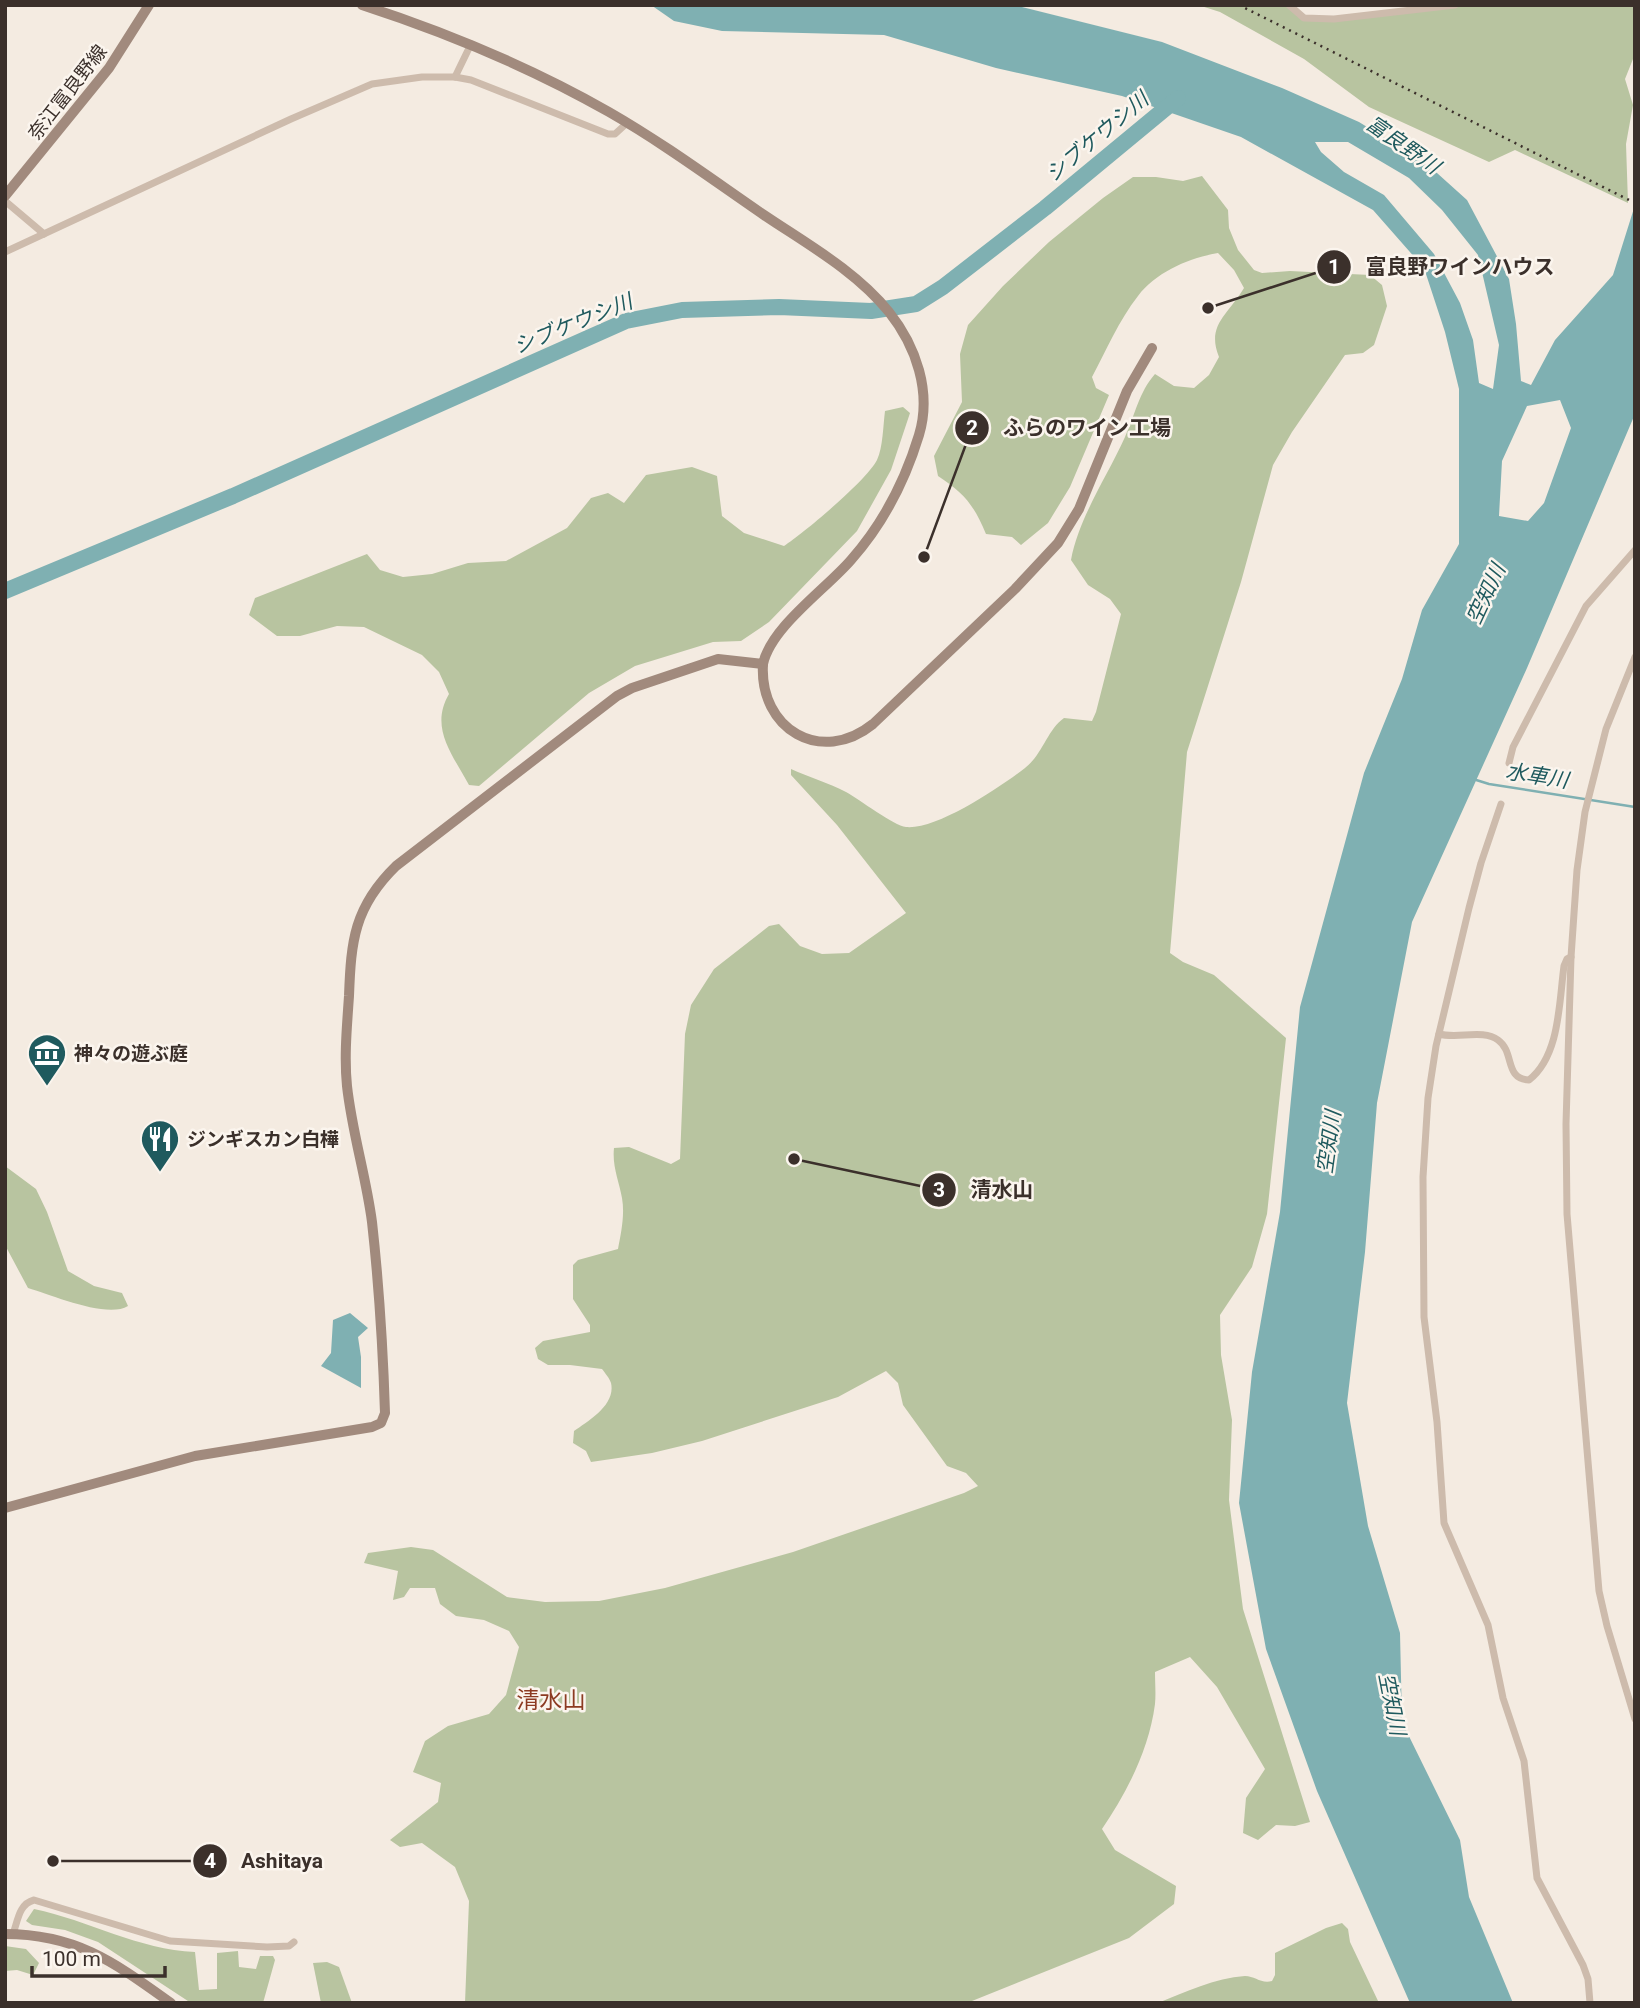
<svg xmlns="http://www.w3.org/2000/svg" width="1640" height="2008" viewBox="0 0 1640 2008" font-family="Roboto,'Noto Sans JP',sans-serif">
<rect width="100%" height="100%" fill="#f4ebe1"/>
<g fill="#b8c4a0">
<polygon points="1198,5 1289,5 1312,19 1455,5 1635,5 1635,54 1625,79 1633,105 1626,144 1628,203 1515,150 1489,162 1369,107 1304,59 1220,12"/>
<path d="M1202,176L1228,210L1229,228L1238,250L1254,270L1262,273L1290,271L1370,275L1382,285L1387,306L1374,345L1363,353L1345,355L1292,432L1273,465L1241,582L1187,752L1170,953L1183,962L1214,975L1286,1038L1267,1214L1252,1267L1220,1315L1221,1355L1232,1420L1229,1500L1243,1609L1310,1822L1295,1826L1276,1825L1258,1840L1243,1833L1246,1798L1265,1769L1217,1687L1190,1657L1155,1672C1155,1682 1156,1694 1155,1704C1149,1750 1127,1792 1102,1829L1115,1850L1176,1886L1174,1904L1129,1938L967,2003H465L469,1901L455,1867L422,1843L400,1847L390,1840L438,1802L441,1783L413,1772L425,1741L448,1726L489,1714L506,1695L519,1647L509,1631L484,1620L456,1616L440,1604L435,1588H410L404,1597L393,1600L398,1571L364,1563L368,1553L411,1547L433,1550L507,1597L545,1602L599,1601L665,1588L793,1552L964,1493L978,1486L966,1473L947,1466L903,1405L898,1383L886,1371L838,1397L702,1441L652,1453L591,1462L586,1451L573,1443L574,1431C588,1421 616,1405 611,1383C610,1379 605,1373 602,1369L570,1365H548L538,1359L535,1348L543,1341L590,1332V1325L573,1299V1265L578,1260L618,1249C621,1233 625,1215 622,1198C619,1181 612,1166 614,1148L629,1147L671,1164L680,1159L685,1034L691,1005L714,969L769,926L779,924L800,946L822,954L849,953L906,913L837,825L791,775V769C809,777 829,783 846,792C859,799 894,826 906,827C937,830 1000,787 1025,768C1043,754 1047,730 1064,718L1092,721L1096,712L1121,614L1110,599L1088,585L1071,560C1079,517 1107,477 1125,437C1135,415 1139,392 1155,374L1174,386L1194,388L1209,375L1219,357C1206,325 1228,315 1244,288L1234,270L1218,253C1189,258 1156,272 1138,296C1119,320 1106,351 1092,377L1096,388L1109,395L1070,487L1048,523L1021,545L1012,537L986,534C974,505 964,493 938,476L934,456L962,402L960,354L968,325L1003,286L1049,242L1103,198L1133,177H1156L1183,181Z"/>
<path d="M903,407L910,413L891,470L857,531L769,622L741,641L713,642L635,666L589,693L479,786L469,785C453,755 429,728 449,694L439,672L422,655L364,627L337,626L300,636H277L249,615L255,598L367,554L380,570L403,577L432,574L468,563L506,561L567,528L591,498L608,493L624,503L646,475L692,467L717,476L722,516L744,533L784,546C805,532 866,481 877,460C883,447 883,426 885,411Z"/>
<path d="M5,1166L36,1189L47,1212L68,1271L94,1286L122,1293L128,1306C107,1319 52,1295 28,1288L5,1245Z"/>
<path d="M34,1909C88,1920 139,1950 195,1952L199,1990L217,1989V1953L238,1951L239,1967L256,1969L260,1956H273L275,1960L263,2003H191L98,1942L65,1930L32,1925L26,1921Z"/>
<path d="M1342,1923L1348,1929L1350,1942L1379,2003H1158C1185,1992 1215,1978 1245,1976C1255,1976 1261,1984 1272,1981L1275,1975V1953L1326,1928Z"/>
<polygon points="5,1946 26,1949 39,1963 33,1975 17,1970 5,1971"/>
<polygon points="327,1962 339,1967 352,2003 321,2003 313,1963"/>
</g>
<g fill="#7fb0b2" fill-rule="evenodd">
<path d="M651,5H1014L1162,42L1282,88L1359,122L1427,164L1467,200L1509,279L1516,324L1521,381L1531,385L1555,340L1613,275L1635,205V414L1527,668L1412,922L1377,1103L1365,1252L1347,1403L1368,1526L1400,1633L1402,1722L1460,1840L1469,1897L1513,2003H1410L1317,1791L1266,1649L1239,1503L1252,1372L1280,1212L1300,1007L1364,773L1402,679L1422,610L1459,544V389L1445,332L1424,268L1373,210L1241,137L1122,96L996,68L884,35L722,31L674,21ZM1315,142H1348L1409,178L1442,210L1478,255L1499,345L1493,389L1479,383L1473,340L1460,303L1434,254L1384,195L1344,172L1321,152ZM1560,400L1571,428L1544,503L1528,521L1499,516L1502,461L1527,406Z"/>
<polygon points="350,1313 368,1328 358,1337 361,1357 361,1388 321,1366 331,1353 333,1320"/>
</g>
<g fill="none" stroke-linecap="round" stroke-linejoin="round">
<polyline stroke="#7fb0b2" stroke-width="2.5" points="1473,779 1489,784 1635,807"/>
<polyline stroke="#7fb0b2" stroke-width="16" points="5,591 233,496 626,321 682,310 779,307 871,311 916,304 943,287 1045,208 1178,98"/>
<g stroke="#cdbbac" stroke-width="7">
<polyline points="1289,5 1304,18 1334,19 1455,5"/>
<polyline points="455,77 471,44"/>
<polyline points="5,201 44,234"/>
<polyline points="5,252 291,119 372,84 422,77 455,77 471,80 608,134 615,134 627,123"/>
<polyline points="1635,657 1606,729 1585,812 1577,870 1571,957 1566,1124 1567,1214 1599,1591 1607,1626 1635,1719"/>
<polyline points="1509,763 1513,747 1586,606 1635,550"/>
<polyline points="1501,804 1481,863 1469,908 1436,1046 1428,1098 1423,1177 1424,1317 1437,1422 1444,1523 1488,1625 1503,1698 1524,1761 1537,1878 1583,1965 1588,1979 1590,2003"/>
<path d="M1439,1034C1458,1039 1483,1029 1498,1040C1515,1052 1504,1079 1529,1080C1560,1056 1559,1002 1564,966L1567,959L1571,957"/>
<path d="M13,1934C18,1920 19,1904 34,1900L170,1941L267,1947L289,1946L294,1942"/>
</g>
<g stroke="#a18a7d" stroke-width="10">
<polyline points="5,196 109,68 149,5"/>
<path d="M763,664C759,729 821,766 873,724L1015,589L1058,543L1079,509L1127,391L1152,348"/>
<path d="M5,1508L195,1456L372,1427L381,1423L385,1413C383,1349 379,1285 372,1222C366,1176 352,1132 347,1086C344,1056 347,1026 349,996C351,941 354,907 396,866L617,696L632,688L718,659L763,664C771,627 826,589 851,560C882,525 905,481 919,435C932,392 916,346 889,312C856,271 807,244 764,215C713,180 663,143 609,112C530,67 448,33 362,5"/>
<path d="M5,1934C77,1934 115,1963 171,2003"/>
</g>
<polyline stroke="#3b302b" stroke-width="2.5" stroke-dasharray="2 5" stroke-linecap="butt" points="1239,5 1635,203"/>
</g>
<defs>
<g id="museum-pin" transform="scale(2.0125)"><path d="M0 17L-7.5 6A9.5 9.5 0 1 1 7.5 6Z" fill="#1f5a5e" stroke="#fbf5ee"/><path d="M0-6L6-3V-2H-6V-3ZM-5-1h2V3h-2ZM-1-1h2V3h-2ZM3-1h2V3H3ZM-6 4H6V6H-6Z" fill="#fff"/></g>
<g id="restaurant-pin" transform="scale(2.0125)"><path d="M0 17L-7.5 6A9.5 9.5 0 1 1 7.5 6Z" fill="#1f5a5e" stroke="#fbf5ee"/><path d="M-5-6h1v4h1v-4h1v4h1v-4h1v5L-1.5 .5V6h-2V.5L-5-1ZM5-6V6H3V1.5H1.5Q1.5-4 5-6Z" fill="#fff"/></g>
</defs>
<g fill-rule="evenodd">
<use href="#museum-pin" x="47" y="1053"/>
<use href="#restaurant-pin" x="160" y="1139"/>
</g>
<g text-anchor="middle" stroke-width="5" stroke-linejoin="round" paint-order="stroke">
<g font-size="19" fill="#3b302b" stroke="#fbf5ee">
<text transform="translate(67 92) rotate(-52)" y="7">奈江富良野線</text>
</g>
<g font-size="19" font-weight="bold" fill="#3b302b" stroke="#fbf5ee" text-anchor="start">
<text x="74" y="1060">神々の遊ぶ庭</text>
<text x="187" y="1146">ジンギスカン白樺</text>
</g>
<g font-size="21" font-style="italic" fill="#1f5a5e" stroke="#fbf5ee">
<text transform="translate(1097 137) rotate(-40)" y="7">シブケウシ川</text>
<text transform="translate(1403 145) rotate(35)" y="7">富良野川</text>
<text transform="translate(573 324) rotate(-22)" y="7">シブケウシ川</text>
<text transform="translate(1486 594) rotate(-65)" y="7">空知川</text>
<text transform="translate(1537 776) rotate(9)" y="7">水車川</text>
<text transform="translate(1329 1142) rotate(-82)" y="7">空知川</text>
<text transform="translate(1392 1704) rotate(79)" y="7">空知川</text>
</g>
<g font-size="23" fill="#8c3b22" stroke="#fbf5ee">
<text x="551" y="1708">清水山</text>
</g>
</g>
<path fill="none" stroke="#3b302b" stroke-width="2.5" d="M1208 308L1334 267M924 557L972 428M794 1159L939 1190M53 1861L210 1861"/>
<g fill="#3b302b" stroke="#fbf5ee" stroke-width="2.5">
<circle cx="1208" cy="308" r="7"/>
<circle cx="924" cy="557" r="7"/>
<circle cx="794" cy="1159" r="7"/>
<circle cx="53" cy="1861" r="7"/>
<circle cx="1334" cy="267" r="18"/>
<circle cx="972" cy="428" r="18"/>
<circle cx="939" cy="1190" r="18"/>
<circle cx="210" cy="1861" r="18"/>
</g>
<g font-size="21" text-anchor="middle" font-weight="bold" fill="#fff">
<text x="1334" y="274">1</text>
<text x="972" y="435">2</text>
<text x="939" y="1197">3</text>
<text x="210" y="1868">4</text>
</g>
<g font-size="21" text-anchor="middle" font-weight="bold" fill="#3b302b" stroke="#fbf5ee" stroke-width="5" stroke-linejoin="round" paint-order="stroke">
<text x="1460" y="274">富良野ワインハウス</text>
<text x="1087" y="435">ふらのワイン工場</text>
<text x="1002" y="1197">清水山</text>
<text x="282" y="1868">Ashitaya</text>
</g>
<rect width="1640" height="2008" fill="none" stroke="#3b302b" stroke-width="14"/>
<path d="M32 1966v10h133v-10" fill="none" stroke="#3b302b" stroke-width="3.5"/>
<text x="42" y="1966" font-size="21" fill="#3b302b" stroke="#fbf5ee" stroke-width="5" paint-order="stroke">100 m</text>
</svg>
